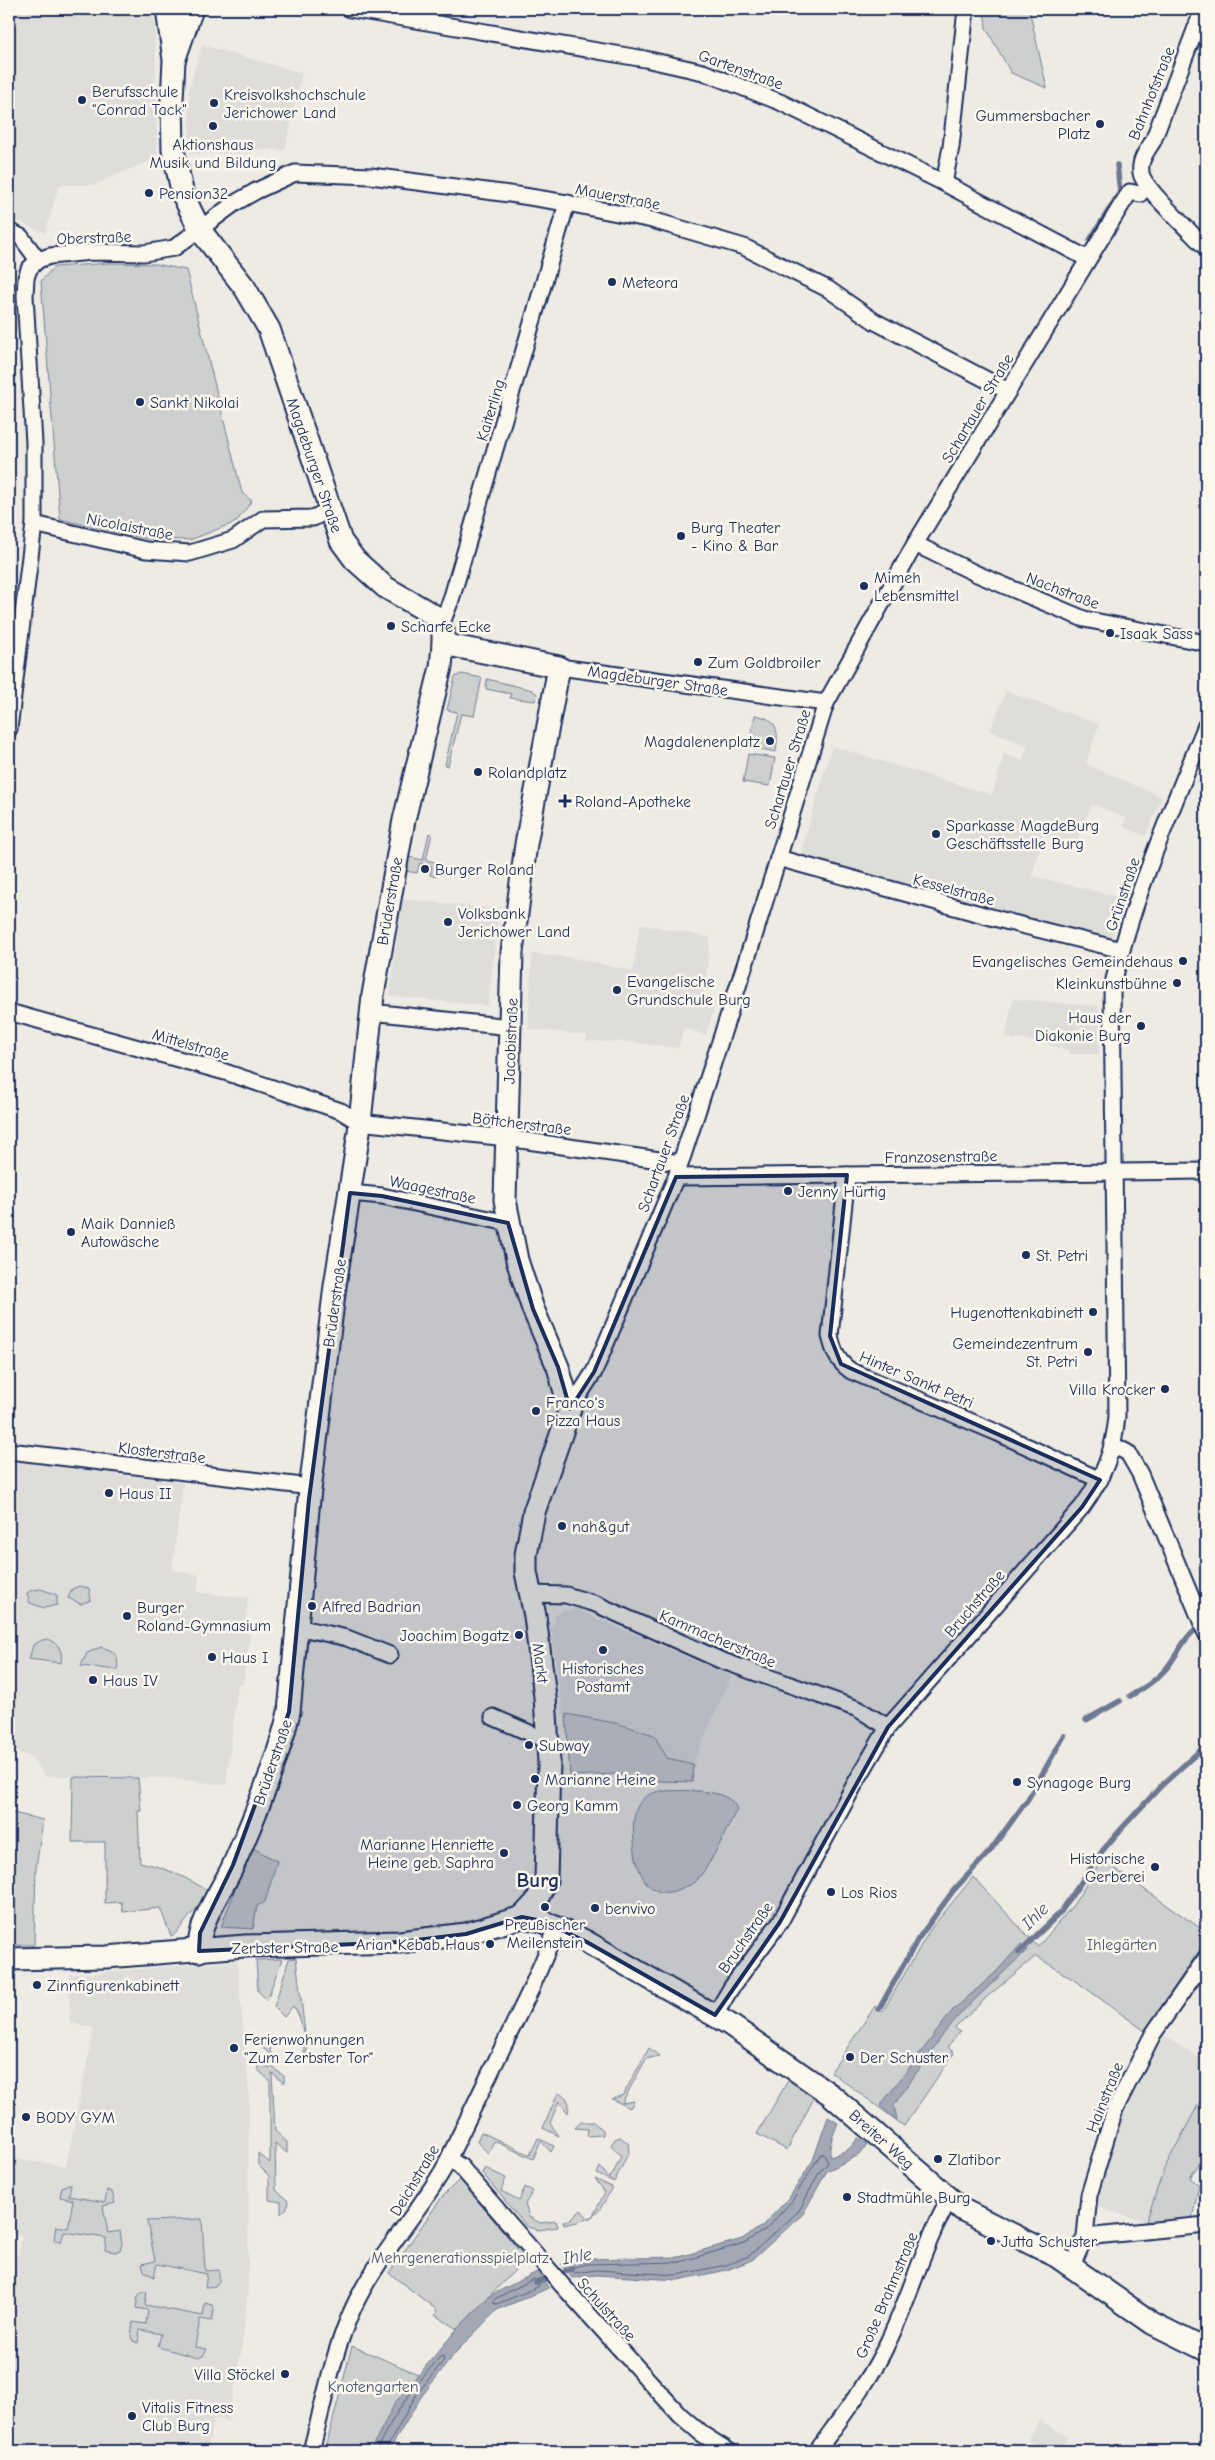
<svg xmlns="http://www.w3.org/2000/svg" width="1215" height="2460" viewBox="0 0 1215 2460" font-family="'Comic Neue',sans-serif">
<rect width="100%" height="100%" fill="#eeebe4"/>
<filter id="ink" filterUnits="userSpaceOnUse"><feTurbulence type="fractalNoise" baseFrequency=".02" numOctaves="2"/><feDisplacementMap in="SourceGraphic" scale="10" xChannelSelector="R" yChannelSelector="G"/><feConvolveMatrix kernelMatrix="1 2 1 2 8 2 1 2 1" color-interpolation-filters="sRGB"/></filter>
<g filter="url(#ink)">
<g fill="#deddda">
<polygon points="9,9 148,9 155,23 157,162 144,163 94,185 59,185 45,233 9,218"/>
<polygon points="202,45 302,73 285,150 252,149 250,154 190,154 189,88"/>
<polygon points="1006,691 1099,724 1086,764 1162,797 1146,836 1123,827 1126,818 1092,804 1076,844 1043,835 1032,876 1124,898 1112,937 1107,940 1020,919 799,858 832,746 992,795 1004,754 1022,761 1028,746 990,731"/>
<polygon points="401,899 499,909 488,1006 390,996"/>
<polygon points="640,924 710,937 706,981 702,997 716,1002 706,1035 684,1028 678,1048 630,1042 586,1041 587,1035 528,1029 532,954 573,958 633,971"/>
<polygon points="1013,999 1099,1006 1099,1054 1070,1054 1069,1051 1046,1044 1016,1038 1015,1040 1005,1038"/>
<polygon points="9,1460 183,1483 172,1570 199,1575 197,1592 248,1598 244,1633 250,1634 243,1685 238,1684 226,1785 167,1778 45,1776 32,1757 9,1750"/>
<polygon points="565,1609 567,1611 575,1609 731,1676 693,1764 667,1758 654,1735 620,1724 563,1714 551,1627 555,1621 555,1616"/>
<polygon points="237,1961 249,2094 248,2287 242,2347 228,2421 214,2419 207,2451 9,2451 9,2255 18,2256 22,2236 9,2233 9,2158 66,2166 94,2028 70,2023 69,1975"/>
<polygon points="1163,2035 1206,2062 1206,2090 1164,2169 1146,2222 1093,2206 1119,2122"/>
<polygon points="1039,2420 1068,2437 1059,2451 1032,2451 1036,2445 1028,2440"/>
</g>
<g fill="#cecfcf" stroke="#747f96">
<polygon points="984,9 1029,9 1047,88 1011,73 986,28"/>
<polygon points="110,263 155,264 186,270 242,493 252,501 236,522 190,540 147,539 60,519 41,281 54,267"/>
<polygon points="461,674 482,678 474,716 461,714 448,766 445,765 457,712 447,710 455,677"/>
<polygon points="487,679 532,690 537,694 535,701 510,698 511,694 486,689"/>
<path d="M755,715C778,719 779,730 776,752L749,747Z"/>
<polygon points="748,754 775,758 770,786 743,782"/>
<polygon points="429,833 432,834 426,860 439,863 436,877 430,875 432,866 420,863 417,873 405,871 408,857 423,860"/>
<polygon points="79,1586 89,1588 91,1600 81,1604 68,1598 72,1589"/>
<polygon points="41,1589 57,1595 57,1605 44,1608 30,1603 27,1593 32,1590"/>
<path d="M48,1639C59,1643 63,1651 61,1663L29,1659L33,1645L42,1640Z"/>
<polygon points="101,1647 110,1650 117,1656 118,1670 81,1666 87,1653"/>
<polygon points="566,1714 620,1724 654,1735 667,1758 693,1764 692,1782 659,1781 618,1774 570,1776"/>
<path d="M73,1777L138,1778L141,1811H138L140,1862C167,1868 187,1878 210,1892L175,1934L171,1936L160,1908L123,1912L121,1902L105,1903V1842H72Z"/>
<path d="M660,1791C680,1791 729,1786 737,1809C725,1832 714,1859 698,1879C695,1884 687,1886 682,1888C647,1905 635,1868 634,1841C632,1818 634,1796 660,1791Z"/>
<polygon points="9,1812 43,1820 36,1868 34,1945 9,1945"/>
<polygon points="251,1847 277,1861 265,1902 257,1906 253,1929 221,1927"/>
<polygon points="1102,1860 1206,1932 1206,1940 1145,2031 1080,1984 1036,1956 988,1996 955,2028 960,2032 948,2047 954,2053 904,2126 831,2072 875,2006 883,2011 930,1930 973,1877 1038,1947 1073,1905"/>
<path d="M296,1958L307,2050L304,2058C304,2042 304,2018 293,2006L284,2017L274,2007L289,1959Z"/>
<polygon points="282,1959 267,2000 258,1991 256,1960"/>
<polygon points="265,2041 270,2045 271,2066 284,2076 284,2083 272,2073 275,2131 287,2142 287,2153 275,2143 276,2190 288,2201 287,2208 281,2214 281,2202 269,2200 269,2176 258,2165 258,2153 270,2163 270,2081 258,2070 257,2061 270,2069 268,2052 261,2047"/>
<polygon points="649,2048 659,2056 646,2059 622,2103 634,2101 630,2108 612,2099 623,2095"/>
<polygon points="789,2079 815,2096 787,2150 757,2134"/>
<polygon points="1206,2090 1206,2152 1190,2178 1199,2185 1192,2219 1146,2222 1164,2169"/>
<polygon points="558,2093 566,2097 569,2104 568,2113 559,2101 550,2123 559,2136 543,2128"/>
<polygon points="581,2122 593,2122 603,2130 603,2135 587,2136 588,2129 575,2128"/>
<polygon points="481,2132 530,2155 538,2138 554,2146 551,2152 541,2141 533,2159 494,2141 488,2153 477,2142"/>
<polygon points="620,2137 628,2143 629,2152 614,2182 597,2174 600,2167 609,2178 613,2174 621,2156 611,2145 615,2139"/>
<polygon points="485,2168 506,2178 501,2191 519,2200 525,2187 533,2191 525,2204 529,2217 540,2223 556,2221 558,2227 539,2230 527,2227 482,2173"/>
<polygon points="460,2179 526,2259 457,2329 435,2315 437,2310 389,2273 442,2197"/>
<path d="M595,2179L612,2187C597,2217 597,2218 564,2225L563,2221L571,2220L581,2210L588,2218L593,2216L605,2192Z"/>
<polygon points="68,2184 71,2184 69,2196 105,2202 107,2190 112,2192 115,2203 103,2206 108,2233 120,2231 122,2244 120,2250 115,2252 105,2250 106,2238 64,2232 61,2243 54,2240 56,2226 68,2228 73,2200 60,2197 62,2187"/>
<polygon points="202,2219 205,2271 219,2270 219,2281 215,2286 205,2287 207,2274 157,2264 154,2277 144,2271 142,2264 155,2261 147,2221"/>
<polygon points="143,2292 147,2292 145,2305 203,2316 205,2303 212,2305 214,2310 212,2321 200,2319 195,2347 207,2349 203,2356 198,2358 158,2347 161,2334 140,2330 138,2343 133,2341 131,2336 133,2322 146,2324 148,2310 136,2308 138,2296"/>
<polygon points="352,2346 418,2374 387,2419 370,2451 325,2451"/>
</g>
<g fill="#a3a8b4" stroke="#6d7892">
<polygon points="1021,1944 1027,1950 962,2012 945,2032 894,2105 897,2120 880,2106 953,2010 995,1973"/>
<path d="M828,2117L838,2123C834,2133 827,2147 831,2157L849,2149L858,2138L867,2144L859,2155L827,2171L803,2214L752,2260L727,2270L678,2280L596,2275L572,2278L561,2264L587,2259L679,2257L742,2239L762,2226L789,2198L813,2160Z"/>
<polygon points="537,2272 549,2288 497,2310 456,2352 421,2397 389,2451 370,2451 395,2403 457,2329 491,2295"/>
</g>
<g fill="none" stroke-linecap="round" stroke-linejoin="round">
<g stroke="#515f80" stroke-width="1">
<polygon points="821,2154 824,2154 828,2163 820,2171 799,2211 749,2256 726,2265 677,2275 596,2270 575,2273 572,2270 574,2267 587,2264 680,2262 744,2243 766,2229 792,2201"/>
<polygon points="534,2279 539,2283 538,2287 497,2304 493,2303 495,2299"/>
<path d="M376,2451C392,2416 414,2386 440,2357L443,2356L444,2360L417,2394L385,2451"/>
</g>
<g stroke="#6d7892" stroke-width="5.5">
<polyline points="1090,240 1120,192 1117,165"/>
<path d="M1130,1696C1143,1689 1155,1681 1165,1670C1179,1654 1183,1636 1202,1625"/>
<polyline points="1086,1720 1120,1701"/>
<polyline points="1019,1952 1060,1913 1103,1850 1123,1827 1161,1786 1206,1745"/>
<polyline points="879,2009 918,1939 953,1891 990,1851 1028,1799 1064,1736"/>
<polyline points="536,2282 572,2269"/>
</g>
<g stroke="#1b2f5e" stroke-width="19">
<g id="street">
<polyline points="350,9 645,59 703,72 780,102 944,183 1088,259"/>
<path d="M1203,9L1153,141C1147,151 1139,160 1141,173C1143,188 1193,234 1206,248"/>
<polyline points="944,183 951,147 966,9"/>
<polyline points="9,231 21,237 38,260"/>
<polyline points="34,524 146,550 190,553 233,540 263,519 313,518 329,510"/>
<polyline points="915,544 977,574 1084,619 1206,643"/>
<polyline points="441,625 451,600 567,203"/>
<polyline points="559,667 826,703"/>
<polyline points="9,729 34,524 34,443 25,296 26,278 29,269 38,260 50,256 91,252 144,253 174,248 235,203 256,191 295,173 371,176 517,195 567,203 652,220 744,247 828,289 874,321 1008,391"/>
<polyline points="778,858 1009,922 1122,950"/>
<polyline points="9,1012 225,1072 341,1111 359,1122 507,1138 680,1163"/>
<polyline points="371,1012 510,1027"/>
<path d="M847,1175L830,1336C834,1352 837,1361 851,1371L998,1433L1100,1480"/>
<polyline points="676,1177 1206,1171"/>
<polyline points="350,1193 382,1196 508,1223"/>
<polyline points="570,1409 594,1372 676,1177 753,940 826,703 915,544 1122,204 1130,192 1140,194"/>
<polyline points="1113,1445 1128,1453 1140,1474 1206,1633"/>
<polyline points="9,1451 311,1487"/>
<polyline points="531,1594 566,1595 596,1604 720,1660 858,1709 888,1727"/>
<polyline points="297,1627 347,1638 390,1655"/>
<polyline points="493,1717 548,1741"/>
<path d="M715,2015L731,1988L780,1922L856,1782L888,1727L1082,1507C1103,1478 1114,1451 1117,1416L1112,988C1133,897 1171,811 1206,725"/>
<polyline points="449,2159 460,2166 562,2285 680,2415 702,2434 729,2451"/>
<polyline points="1085,2237 1206,2225"/>
<polyline points="1072,2266 1085,2237 1089,2195 1115,2109 1153,2034 1206,1958"/>
<path d="M311,2451C326,2396 335,2337 364,2287C387,2246 419,2211 443,2170L531,1989L557,1928"/>
<path d="M817,2451C843,2415 871,2380 889,2340C911,2294 924,2244 949,2200"/>
</g>
</g>
<g stroke="#1b2f5e" stroke-width="25">
<g id="secondary">
<path d="M167,9L174,60L172,100L173,150L183,195L200,230L245,288L269,329L341,541L355,560L385,587L435,616L443,631V644L441,667L404,820L373,995L359,1132L335,1286L309,1499L289,1712C278,1761 253,1821 233,1866C221,1892 198,1921 199,1951"/>
<polyline points="175,58 192,9"/>
<polyline points="443,644 559,667 526,844 512,952 505,1200 517,1260 533,1309 558,1367 570,1409 534,1512 526,1555 526,1572 535,1616 545,1697 549,1763 546,1880 536,1902 522,1917"/>
<polyline points="9,1959 106,1957 245,1946 400,1942 466,1934 522,1917 542,1921 585,1941 729,2024 831,2095 963,2210 1056,2256 1152,2323 1206,2350"/>
</g>
</g>
<use href="#street" stroke="#fbf7ec" stroke-width="15"/>
<use href="#secondary" stroke="#fbf7ec" stroke-width="21"/>
</g>
</g>
<path fill="#1b2f5e" fill-opacity="0.2" stroke="#1b2f5e" stroke-width="4" stroke-linejoin="round" d="M847,1175L830,1336L841,1364L1100,1480L1082,1507L888,1727L780,1922L715,2015L585,1941L542,1921L522,1917L466,1934L400,1942L199,1951L200,1933L233,1865L289,1712L309,1499L350,1193L382,1196L508,1223L533,1309L558,1367L570,1409L594,1372L676,1177Z"/>
<g fill="#1b2f5e" stroke="#fbf7ec" stroke-width="2">
<circle cx="82" cy="100" r="5"/>
<circle cx="214" cy="103" r="5"/>
<circle cx="1100" cy="124" r="5"/>
<circle cx="213" cy="126" r="5"/>
<circle cx="149" cy="193" r="5"/>
<circle cx="612" cy="282" r="5"/>
<circle cx="140" cy="402" r="5"/>
<circle cx="681" cy="536" r="5"/>
<circle cx="864" cy="586" r="5"/>
<circle cx="391" cy="626" r="5"/>
<circle cx="1110" cy="633" r="5"/>
<circle cx="698" cy="662" r="5"/>
<circle cx="770" cy="741" r="5"/>
<circle cx="478" cy="772" r="5"/>
<path d="M562.5 793.5h5v5h5v5h-5v5h-5v-5h-5v-5h5z"/>
<circle cx="936" cy="834" r="5"/>
<circle cx="425" cy="869" r="5"/>
<circle cx="448" cy="922" r="5"/>
<circle cx="1183" cy="961" r="5"/>
<circle cx="1177" cy="983" r="5"/>
<circle cx="617" cy="990" r="5"/>
<circle cx="1141" cy="1026" r="5"/>
<circle cx="788" cy="1191" r="5"/>
<circle cx="71" cy="1232" r="5"/>
<circle cx="1026" cy="1255" r="5"/>
<circle cx="1093" cy="1312" r="5"/>
<circle cx="1088" cy="1352" r="5"/>
<circle cx="1165" cy="1389" r="5"/>
<circle cx="536" cy="1411" r="5"/>
<circle cx="109" cy="1493" r="5"/>
<circle cx="562" cy="1526" r="5"/>
<circle cx="312" cy="1606" r="5"/>
<circle cx="127" cy="1616" r="5"/>
<circle cx="519" cy="1635" r="5"/>
<circle cx="603" cy="1650" r="5"/>
<circle cx="212" cy="1657" r="5"/>
<circle cx="93" cy="1680" r="5"/>
<circle cx="529" cy="1745" r="5"/>
<circle cx="535" cy="1779" r="5"/>
<circle cx="1017" cy="1782" r="5"/>
<circle cx="517" cy="1805" r="5"/>
<circle cx="504" cy="1853" r="5"/>
<circle cx="1155" cy="1867" r="5"/>
<circle cx="831" cy="1892" r="5"/>
<circle cx="545" cy="1907" r="5"/>
<circle cx="595" cy="1908" r="5"/>
<circle cx="490" cy="1944" r="5"/>
<circle cx="37" cy="1985" r="5"/>
<circle cx="234" cy="2048" r="5"/>
<circle cx="850" cy="2057" r="5"/>
<circle cx="26" cy="2117" r="5"/>
<circle cx="938" cy="2159" r="5"/>
<circle cx="847" cy="2197" r="5"/>
<circle cx="991" cy="2241" r="5"/>
<circle cx="285" cy="2374" r="5"/>
<circle cx="132" cy="2416" r="5"/>
</g>
<g text-anchor="middle" stroke-width="5" stroke-linejoin="round" paint-order="stroke">
<g font-size="16" fill="#1b2f5e" stroke="#fbf7ec">
<text transform="translate(741 69) rotate(20)" y="6">Gartenstraße</text>
<text transform="translate(1151 93) rotate(-68)" y="6">Bahnhofstraße</text>
<text transform="translate(618 196) rotate(11)" y="6">Mauerstraße</text>
<text transform="translate(94 237) rotate(-2)" y="6">Oberstraße</text>
<text transform="translate(977 408) rotate(-59)" y="6">Schartauer Straße</text>
<text transform="translate(490 410) rotate(-73)" y="6">Kaiterling</text>
<text transform="translate(315 465) rotate(71)" y="6">Magdeburger Straße</text>
<text transform="translate(130 526) rotate(11)" y="6">Nicolaistraße</text>
<text transform="translate(1063 590) rotate(21)" y="6">Nachstraße</text>
<text transform="translate(658 680) rotate(8)" y="6">Magdeburger Straße</text>
<text transform="translate(787 769) rotate(-73)" y="6">Schartauer Straße</text>
<text transform="translate(954 889) rotate(15)" y="6">Kesselstraße</text>
<text transform="translate(1122 894) rotate(-71)" y="6">Grünstraße</text>
<text transform="translate(389 901) rotate(-80)" y="6">Brüderstraße</text>
<text transform="translate(510 1041) rotate(-88)" y="6">Jacobistraße</text>
<text transform="translate(191 1044) rotate(16)" y="6">Mittelstraße</text>
<text transform="translate(522 1123) rotate(7)" y="6">Böttcherstraße</text>
<text transform="translate(663 1153) rotate(-70)" y="6">Schartauer Straße</text>
<text transform="translate(941 1156) rotate(-1)" y="6">Franzosenstraße</text>
<text transform="translate(433 1189) rotate(12)" y="6">Waagestraße</text>
<text transform="translate(334 1303) rotate(-82)" y="6">Brüderstraße</text>
<text transform="translate(917 1379) rotate(23)" y="6">Hinter Sankt Petri</text>
<text transform="translate(162 1452) rotate(7)" y="6">Klosterstraße</text>
<text transform="translate(974 1603) rotate(-49)" y="6">Bruchstraße</text>
<text transform="translate(718 1638) rotate(23)" y="6">Kammacherstraße</text>
<text transform="translate(541 1663) rotate(83)" y="6">Markt</text>
<text transform="translate(272 1762) rotate(-71)" y="6">Brüderstraße</text>
<text transform="translate(745 1937) rotate(-55)" y="6">Bruchstraße</text>
<text transform="translate(285 1947) rotate(-1)" y="6">Zerbster Straße</text>
<text transform="translate(1104 2097) rotate(-68)" y="6">Hainstraße</text>
<text transform="translate(882 2139) rotate(42)" y="6">Breiter Weg</text>
<text transform="translate(414 2180) rotate(-59)" y="6">Deichstraße</text>
<text transform="translate(886 2295) rotate(-67)" y="6">Große Brahmstraße</text>
<text transform="translate(607 2309) rotate(48)" y="6">Schulstraße</text>
</g>
<g font-size="16" fill="#1b2f5e" stroke="#fbf7ec" text-anchor="start">
<text x="92" y="97">Berufsschule<tspan x="92" dy="18">"Conrad Tack"</tspan></text>
<text x="224" y="100">Kreisvolkshochschule<tspan x="224" dy="18">Jerichower Land</tspan></text>
<text x="1090" y="121" text-anchor="end">Gummersbacher<tspan x="1090" dy="18">Platz</tspan></text>
<text x="213" y="150" text-anchor="middle">Aktionshaus<tspan x="213" dy="18">Musik und Bildung</tspan></text>
<text x="159" y="199">Pension32</text>
<text x="622" y="288">Meteora</text>
<text x="150" y="408">Sankt Nikolai</text>
<text x="691" y="533">Burg Theater<tspan x="691" dy="18">- Kino &amp; Bar</tspan></text>
<text x="874" y="583">Mimeh<tspan x="874" dy="18">Lebensmittel</tspan></text>
<text x="401" y="632">Scharfe Ecke</text>
<text x="1120" y="639">Isaak Sass</text>
<text x="708" y="668">Zum Goldbroiler</text>
<text x="760" y="747" text-anchor="end">Magdalenenplatz</text>
<text x="488" y="778">Rolandplatz</text>
<text x="575" y="807">Roland-Apotheke</text>
<text x="946" y="831">Sparkasse MagdeBurg<tspan x="946" dy="18">Geschäftsstelle Burg</tspan></text>
<text x="435" y="875">Burger Roland</text>
<text x="458" y="919">Volksbank<tspan x="458" dy="18">Jerichower Land</tspan></text>
<text x="1173" y="967" text-anchor="end">Evangelisches Gemeindehaus</text>
<text x="627" y="987">Evangelische<tspan x="627" dy="18">Grundschule Burg</tspan></text>
<text x="1167" y="989" text-anchor="end">Kleinkunstbühne</text>
<text x="1131" y="1023" text-anchor="end">Haus der<tspan x="1131" dy="18">Diakonie Burg</tspan></text>
<text x="798" y="1197">Jenny Hürtig</text>
<text x="81" y="1229">Maik Dannieß<tspan x="81" dy="18">Autowäsche</tspan></text>
<text x="1036" y="1261">St. Petri</text>
<text x="1083" y="1318" text-anchor="end">Hugenottenkabinett</text>
<text x="1078" y="1349" text-anchor="end">Gemeindezentrum<tspan x="1078" dy="18">St. Petri</tspan></text>
<text x="1155" y="1395" text-anchor="end">Villa Krocker</text>
<text x="546" y="1408">Franco's<tspan x="546" dy="18">Pizza Haus</tspan></text>
<text x="119" y="1499">Haus II</text>
<text x="572" y="1532">nah&amp;gut</text>
<text x="322" y="1612">Alfred Badrian</text>
<text x="137" y="1613">Burger<tspan x="137" dy="18">Roland-Gymnasium</tspan></text>
<text x="509" y="1641" text-anchor="end">Joachim Bogatz</text>
<text x="222" y="1663">Haus I</text>
<text x="603" y="1674" text-anchor="middle">Historisches<tspan x="603" dy="18">Postamt</tspan></text>
<text x="103" y="1686">Haus IV</text>
<text x="539" y="1751">Subway</text>
<text x="545" y="1785">Marianne Heine</text>
<text x="1027" y="1788">Synagoge Burg</text>
<text x="527" y="1811">Georg Kamm</text>
<text x="494" y="1850" text-anchor="end">Marianne Henriette<tspan x="494" dy="18">Heine geb. Saphra</tspan></text>
<text x="1145" y="1864" text-anchor="end">Historische<tspan x="1145" dy="18">Gerberei</tspan></text>
<text x="841" y="1898">Los Rios</text>
<text x="605" y="1914">benvivo</text>
<text x="545" y="1930" text-anchor="middle">Preußischer<tspan x="545" dy="18">Meilenstein</tspan></text>
<text x="480" y="1950" text-anchor="end">Arian Kebab Haus</text>
<text x="47" y="1991">Zinnfigurenkabinett</text>
<text x="244" y="2045">Ferienwohnungen<tspan x="244" dy="18">"Zum Zerbster Tor"</tspan></text>
<text x="860" y="2063">Der Schuster</text>
<text x="36" y="2123">BODY GYM</text>
<text x="948" y="2165">Zlatibor</text>
<text x="857" y="2203">Stadtmühle Burg</text>
<text x="1001" y="2247">Jutta Schuster</text>
<text x="275" y="2380" text-anchor="end">Villa Stöckel</text>
<text x="142" y="2413">Vitalis Fitness<tspan x="142" dy="18">Club Burg</tspan></text>
</g>
<g font-size="16" fill="#48577a" stroke="#fbf7ec">
<text x="1122" y="1950">Ihlegärten</text>
<text x="460" y="2263">Mehrgenerationsspielplatz</text>
<text x="373" y="2392">Knotengarten</text>
</g>
<g font-size="18" font-style="italic" fill="#445378" stroke="#fbf7ec">
<text transform="translate(1035 1916) rotate(-44)" y="6">Ihle</text>
<text transform="translate(577 2256) rotate(-10)" y="6">Ihle</text>
</g>
<g font-size="21" font-weight="bold" fill="#1b2f5e" stroke="#fbf7ec">
<text x="538" y="1887">Burg</text>
</g>
</g>
<rect width="1215" height="2460" fill="none" stroke="#fbf7ec" stroke-width="30"/>
<rect x="15" y="15" width="1185" height="2430" fill="none" stroke="#1b2f5e" stroke-width="2" filter="url(#ink)"/>
</svg>
